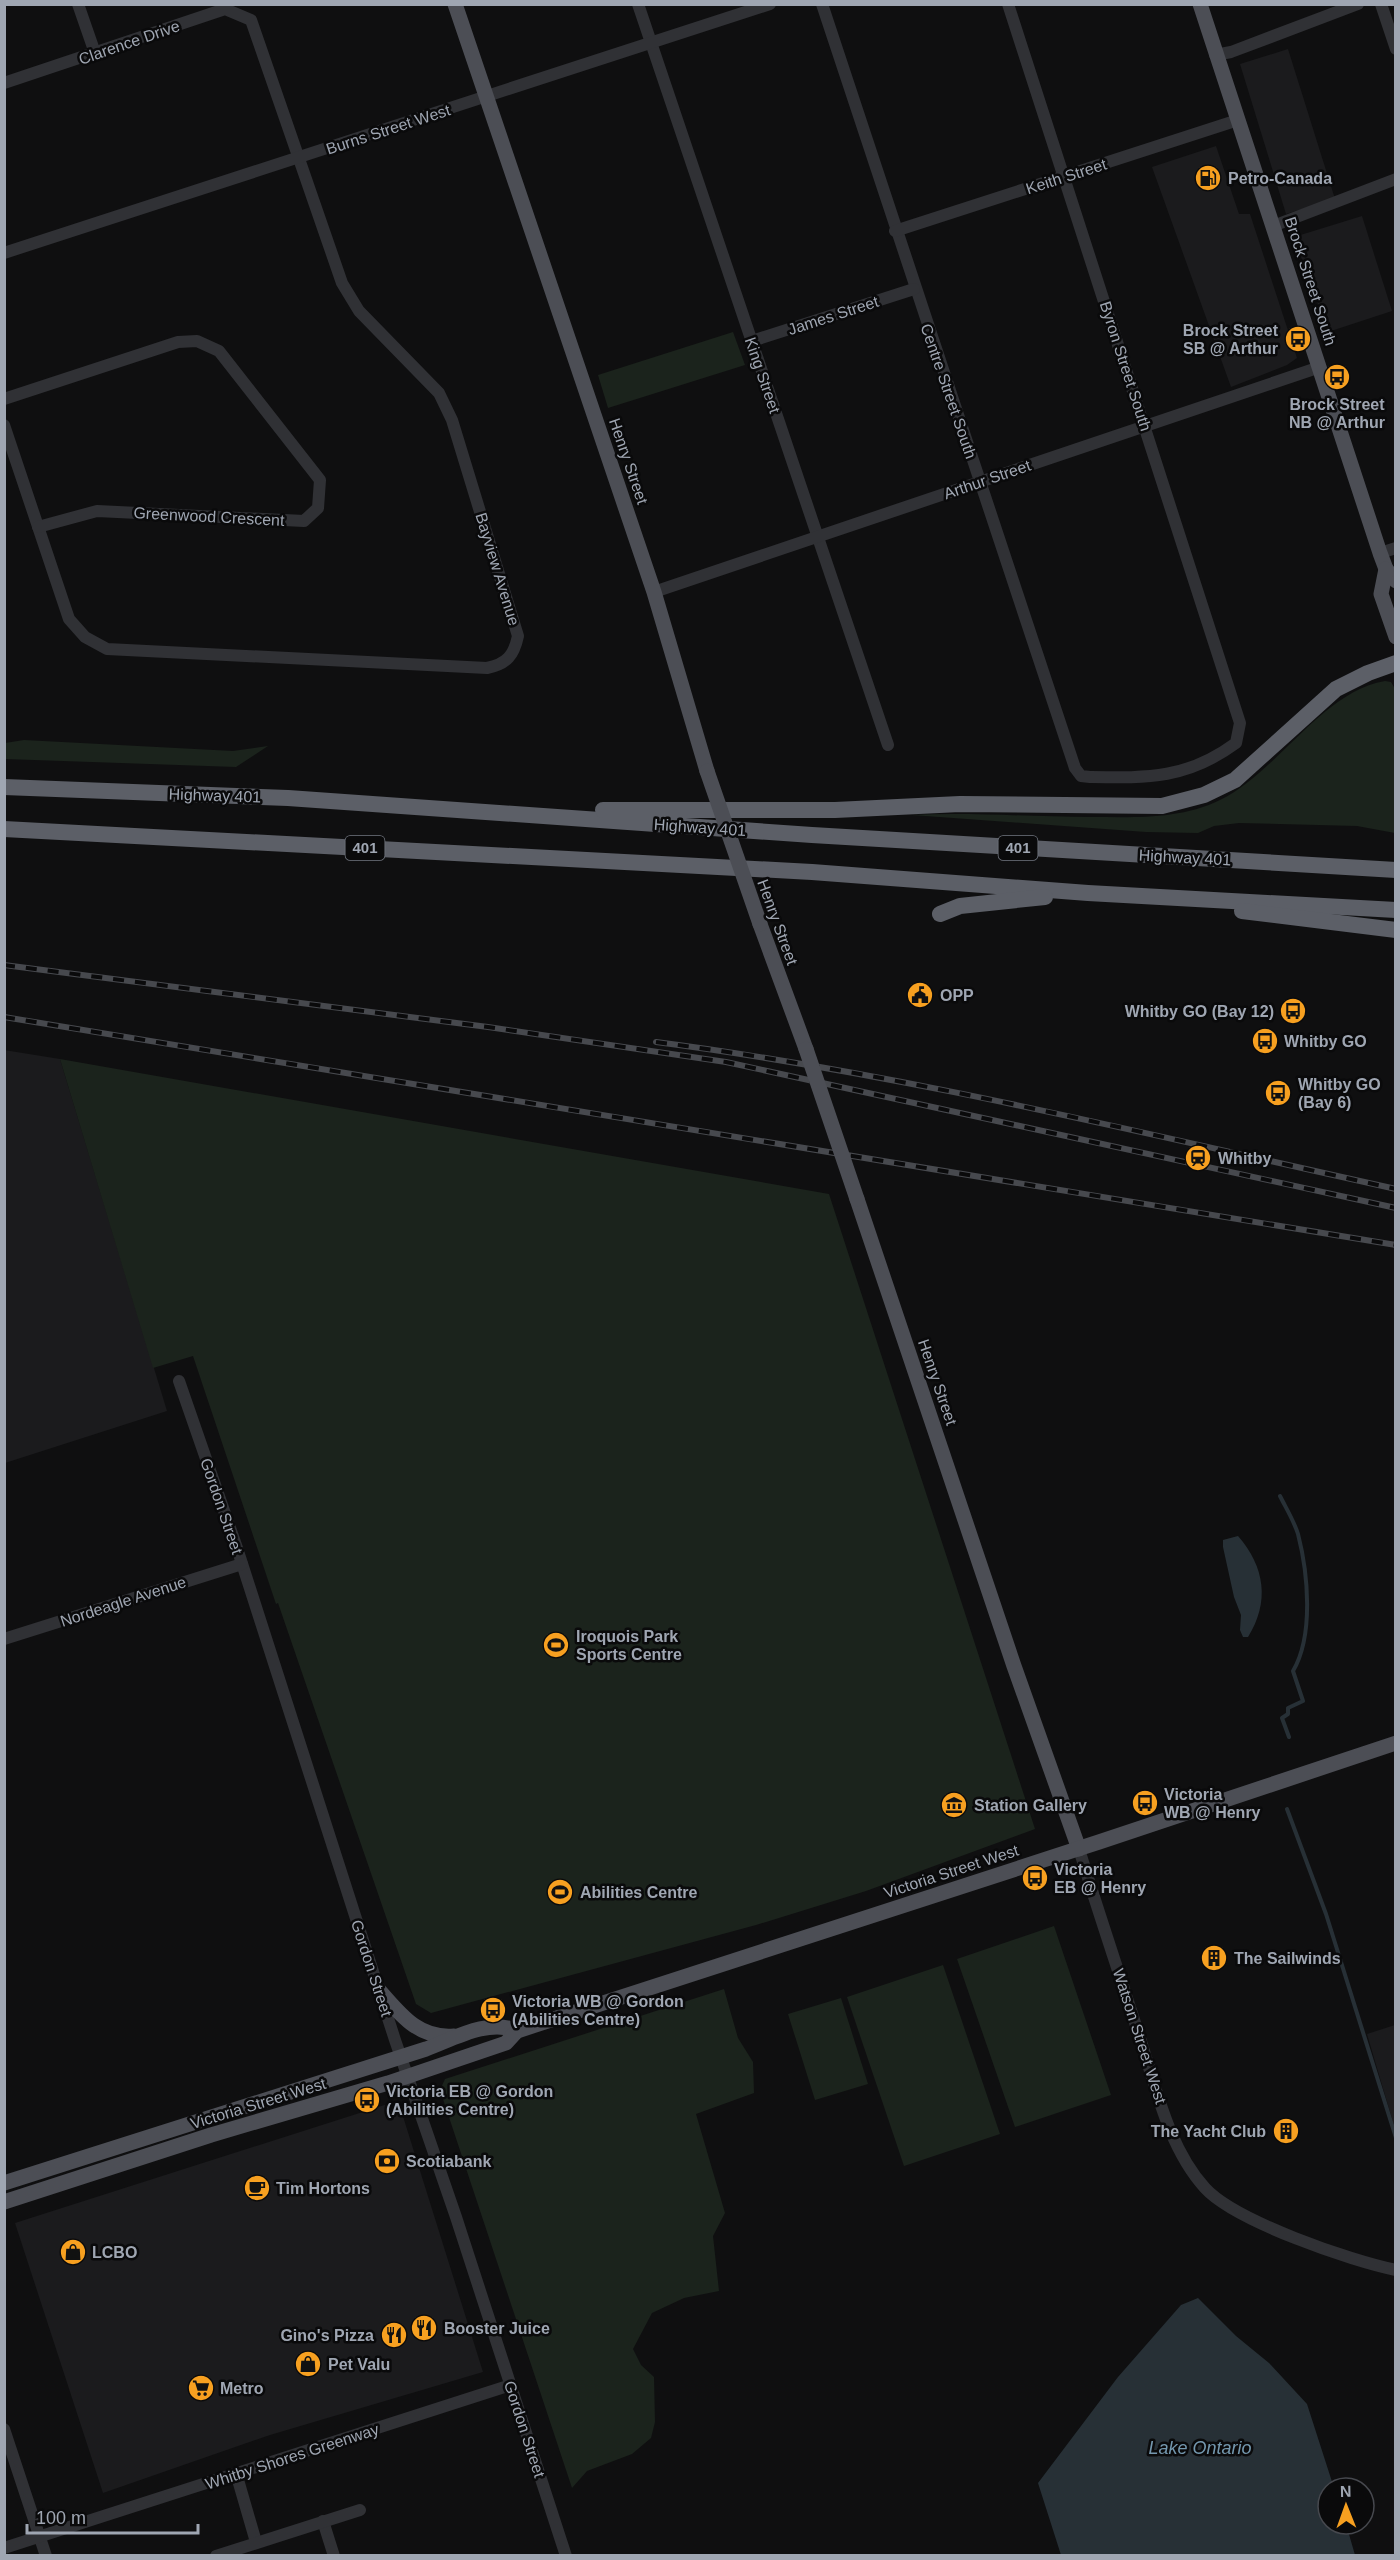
<svg xmlns="http://www.w3.org/2000/svg" width="1400" height="2560" viewBox="0 0 1400 2560" font-family="Arial,sans-serif">
<rect width="100%" height="100%" fill="#0f0f10"/>
<g fill="#1b1b1d">
<polygon points="1288,49 1335,199 1286,214 1240,64"/>
<polygon points="1216,146 1239,214 1250,214 1297,358 1287,365 1231,387 1152,167"/>
<polygon points="1362,216 1392,311 1328,332 1294,237"/>
<polygon points="4,1050 60,1059 167,1411 5,1463"/>
<polygon points="1395,2025 1396,2025 1395,2129 1367,2034"/>
<polygon points="394,2102 401,2110 483,2372 270,2435 103,2493 15,2223"/>
</g>
<g fill="#1b231c">
<polygon points="733,332 745,365 608,408 598,375"/>
<path d="M1385,681L1391,682L1395,689V833L1357,826L1239,823L1214,826L1198,833L1146,832L912,815C971,812 1030,817 1090,817C1135,817 1179,820 1220,800C1279,771 1321,692 1385,681Z"/>
<polygon points="24,740 233,751 268,746 236,767 5,759 5,743"/>
<polygon points="60,1059 829,1194 1035,1829 866,1891 756,1925 431,2013 416,2004 278,1603 276,1604 193,1356 153,1368"/>
<polygon points="1054,1926 1111,2095 1015,2127 957,1959"/>
<polygon points="943,1965 1000,2134 904,2166 847,1997"/>
<polygon points="724,1989 738,2038 753,2062 754,2093 696,2114 725,2213 713,2236 719,2291 684,2298 652,2313 633,2349 641,2365 654,2377 655,2422 651,2438 632,2454 587,2471 572,2488 440,2090 445,2079"/>
<polygon points="841,1998 868,2084 815,2100 788,2014"/>
</g>
<g fill="#273036">
<path d="M1238,1536C1265,1567 1270,1602 1248,1637H1243L1240,1630L1241,1615L1234,1597L1223,1547V1540Z"/>
<polygon points="1198,2298 1236,2336 1269,2363 1307,2404 1334,2488 1328,2488 1328,2524 1346,2524 1355,2555 1061,2555 1038,2483 1118,2377 1181,2305"/>
</g>
<g fill="none" stroke-linecap="round" stroke-linejoin="round">
<g stroke="#273036" stroke-width="4">
<path d="M1280,1496C1286,1508 1294,1521 1298,1534C1308,1573 1314,1635 1293,1671L1303,1701L1288,1708V1714L1282,1718L1289,1737"/>
<polyline points="1287,1809 1326,1914 1396,2138"/>
</g>
<g stroke="#303135" stroke-width="12">
<polyline points="78,4 95,53"/>
<polyline points="638,4 888,745"/>
<path d="M822,4L1075,768L1081,776L1090,777C1148,778 1187,779 1236,743L1240,723L1008,4"/>
<polyline points="1381,4 1396,49"/>
<polyline points="1215,55 1231,52 1358,4"/>
<path d="M4,83L225,9L251,20L342,283L359,311L439,393L452,420L518,636C514,655 507,664 487,668L107,649L85,637L69,619L4,425"/>
<polyline points="1273,226 1396,179"/>
<polyline points="895,231 1238,120"/>
<polyline points="4,253 770,4"/>
<polyline points="752,341 914,289"/>
<polyline points="4,399 178,342 197,341 219,351 320,480 318,508 304,521 97,511 38,527"/>
<polyline points="1380,553 1396,548"/>
<polyline points="654,592 1320,367"/>
<polyline points="179,1381 237,1548 395,2040 456,2217 566,2556"/>
<polyline points="4,1639 242,1564"/>
<path d="M1079,1849C1098,1911 1119,1973 1139,2035C1156,2087 1168,2147 1205,2188C1235,2221 1351,2261 1396,2270"/>
<polyline points="4,2429 46,2556"/>
<polyline points="236,2473 256,2542"/>
<polyline points="323,2521 334,2556"/>
<polyline points="4,2548 511,2385"/>
<polyline points="216,2556 360,2510"/>
</g>
<g stroke="#4c4e55" stroke-width="15">
<polyline points="455,4 654,592 707,771"/>
<polyline points="1200,4 1380,553 1386,569 1396,581"/>
<polyline points="1386,569 1381,594 1396,637"/>
<polyline points="760,924 806,1049"/>
<polyline points="857,1199 1014,1666 1079,1849"/>
<path d="M378,1989C400,2014 418,2039 454,2036"/>
<path d="M4,2183L426,2049C453,2039 489,2018 517,2031"/>
<polyline points="4,2202 211,2135 388,2083 506,2043 517,2031 1099,1842 1396,1743"/>
</g>
<g stroke="#5c5f67" stroke-width="16">
<polyline points="4,787 288,798 812,835 1396,870"/>
<polyline points="603,810 835,810 960,804 1162,806 1204,795 1235,780 1336,689 1368,673 1396,663"/>
<polyline points="4,829 812,872 1088,893 1396,910"/>
<polyline points="1242,911 1396,930"/>
<polyline points="940,914 960,906 1045,897"/>
</g>
<g stroke="#47494e" stroke-width="6">
<g id="rail">
<polyline points="4,965 488,1027 726,1062 1396,1208"/>
<polyline points="4,1017 1396,1245"/>
<path d="M656,1042C905,1074 1150,1135 1396,1189"/>
</g>
</g>
<use href="#rail" stroke="#0a0a0b" stroke-width="4" stroke-dasharray="11" stroke-linecap="butt"/>
<g stroke="#4c4e55" stroke-width="15">
<polyline points="707,771 760,924"/>
<polyline points="806,1049 857,1199"/>
</g>
</g>
<defs>
<g id="fuel-disc" transform="scale(1.35)"><circle r="9.5" fill="#f7a020" stroke="#0a0a0b"/><path d="M-5.5-6h7V0h2V4h1.3V-2.5L3-4.5l.8-.8L6-3V5H2.5V1h-1V6h-7ZM-4.2-4.7v3.2H.2V-4.7Z" fill="#111"/></g>
<g id="bus-disc" transform="scale(1.35)"><circle r="9.5" fill="#f7a020" stroke="#0a0a0b"/><path d="M-5-6H5V4H4V6H2V4H-2V6H-4V4H-5ZM-3.5-4V0h7V-4ZM-3.5 1.2v1.5H-2V1.2ZM2 1.2v1.5H3.5V1.2Z" fill="#111"/></g>
<g id="civic-disc" transform="scale(1.35)"><circle r="9.5" fill="#f7a020" stroke="#0a0a0b"/><path d="M-.6-6.5H3V-4.5H.6V-3L4-1V1h2V6H-6V1h2V-1L-.6-3ZM-1.2 2.5V6h2.4V2.5Z" fill="#111"/></g>
<g id="station-disc" transform="scale(1.35)"><circle r="9.5" fill="#f7a020" stroke="#0a0a0b"/><path d="M-3-6H3Q5-6 5-4V2Q5 4 3 4L4.5 6H3L1.5 4h-3L-3 6H-4.5L-3 4Q-5 4-5 2V-4Q-5-6-3-6ZM-3.5-4v3h7v-3ZM-3.5 1v1.5H-2V1ZM2 1v1.5H3.5V1Z" fill="#111"/></g>
<g id="stadium-disc" transform="scale(1.35)"><circle r="9.5" fill="#f7a020" stroke="#0a0a0b"/><path d="M0-5a6.5 5 0 1 0 0 10a6.5 5 0 1 0 0-10ZM-3.5-1.8h7v3.6h-7Z" fill="#111"/></g>
<g id="museum-disc" transform="scale(1.35)"><circle r="9.5" fill="#f7a020" stroke="#0a0a0b"/><path d="M0-6L6-3V-2H-6V-3ZM-5-1h2V3h-2ZM-1-1h2V3h-2ZM3-1h2V3H3ZM-6 4H6V6H-6Z" fill="#111"/></g>
<g id="building-disc" transform="scale(1.35)"><circle r="9.5" fill="#f7a020" stroke="#0a0a0b"/><path d="M-4-6H4V6H1V3H-1V6H-4ZM-2.5-4.3h1.7v1.8h-1.7ZM.8-4.3h1.7v1.8H.8ZM-2.5-1h1.7V.8h-1.7ZM.8-1h1.7V.8H.8Z" fill="#111"/></g>
<g id="bank-disc" transform="scale(1.35)"><circle r="9.5" fill="#f7a020" stroke="#0a0a0b"/><path d="M-6-4H6V4H-6ZM0-2.3a2.3 2.3 0 1 0 0 4.6a2.3 2.3 0 1 0 0-4.6Z" fill="#111"/></g>
<g id="cafe-disc" transform="scale(1.35)"><circle r="9.5" fill="#f7a020" stroke="#0a0a0b"/><path d="M-5.5-4.5H6V0H3Q3 3.5 0 3.5H-2.5Q-5.5 3.5-5.5 0ZM3-3.2v2h1.7v-2ZM-6 4.5H4V6H-6Z" fill="#111"/></g>
<g id="shop-disc" transform="scale(1.35)"><circle r="9.5" fill="#f7a020" stroke="#0a0a0b"/><path d="M-5-2.5h2.3a2.7 3.5 0 0 1 5.4 0H5L5.5 6h-11ZM-1.5-2.5h3a1.5 2.3 0 0 0-3 0Z" fill="#111"/></g>
<g id="restaurant-disc" transform="scale(1.35)"><circle r="9.5" fill="#f7a020" stroke="#0a0a0b"/><path d="M-5-6h1v4h1v-4h1v4h1v-4h1v5L-1.5 .5V6h-2V.5L-5-1ZM5-6V6H3V1.5H1.5Q1.5-4 5-6Z" fill="#111"/></g>
<g id="supermarket-disc" transform="scale(1.35)"><circle r="9.5" fill="#f7a020" stroke="#0a0a0b"/><path d="M-6-5.5h2.5l.6 2H6L4.5 2H-2.5L-4.4-4H-6ZM-1.5 3.2a1.3 1.3 0 1 0 .1 0ZM3 3.2a1.3 1.3 0 1 0 .1 0Z" fill="#111"/></g>
</defs>
<g fill-rule="evenodd">
<use href="#fuel-disc" x="1208" y="178"/>
<use href="#bus-disc" x="1298" y="339"/>
<use href="#bus-disc" x="1337" y="377"/>
<use href="#civic-disc" x="920" y="995"/>
<use href="#bus-disc" x="1293" y="1011"/>
<use href="#bus-disc" x="1265" y="1041"/>
<use href="#bus-disc" x="1278" y="1093"/>
<use href="#station-disc" x="1198" y="1158"/>
<use href="#stadium-disc" x="556" y="1645"/>
<use href="#bus-disc" x="1145" y="1803"/>
<use href="#museum-disc" x="954" y="1805"/>
<use href="#bus-disc" x="1035" y="1878"/>
<use href="#stadium-disc" x="560" y="1892"/>
<use href="#building-disc" x="1214" y="1958"/>
<use href="#bus-disc" x="493" y="2010"/>
<use href="#bus-disc" x="367" y="2100"/>
<use href="#building-disc" x="1286" y="2131"/>
<use href="#bank-disc" x="387" y="2161"/>
<use href="#cafe-disc" x="257" y="2188"/>
<use href="#shop-disc" x="73" y="2252"/>
<use href="#restaurant-disc" x="424" y="2328"/>
<use href="#restaurant-disc" x="394" y="2335"/>
<use href="#shop-disc" x="308" y="2364"/>
<use href="#supermarket-disc" x="201" y="2388"/>
</g>
<g text-anchor="middle" stroke-width="5" stroke-linejoin="round" paint-order="stroke">
<g fill="#0a0a0b" stroke="#727780" stroke-width="1.5">
<rect x="345.5" y="836" width="39" height="24" rx="4.5"/>
<rect x="998.5" y="836" width="39" height="24" rx="4.5"/>
</g>
<g font-size="15" font-weight="bold" fill="#9fa6b2">
<text x="365" y="853">401</text>
<text x="1018" y="853">401</text>
</g>
<g font-size="16" fill="#9fa6b2" stroke="#0a0a0b">
<text transform="translate(129 42) rotate(-19)" y="6">Clarence Drive</text>
<text transform="translate(388 129) rotate(-18)" y="6">Burns Street West</text>
<text transform="translate(1066 176) rotate(-18)" y="6">Keith Street</text>
<text transform="translate(1311 281) rotate(72)" y="6">Brock Street South</text>
<text transform="translate(833 315) rotate(-18)" y="6">James Street</text>
<text transform="translate(1126 366) rotate(72)" y="6">Byron Street South</text>
<text transform="translate(763 375) rotate(71)" y="6">King Street</text>
<text transform="translate(949 391) rotate(71)" y="6">Centre Street South</text>
<text transform="translate(629 461) rotate(71)" y="6">Henry Street</text>
<text transform="translate(987 479) rotate(-19)" y="6">Arthur Street</text>
<text transform="translate(209 516) rotate(3)" y="6">Greenwood Crescent</text>
<text transform="translate(498 569) rotate(73)" y="6">Bayview Avenue</text>
<text transform="translate(215 795) rotate(2)" y="6">Highway 401</text>
<text transform="translate(700 827) rotate(4)" y="6">Highway 401</text>
<text transform="translate(1185 857) rotate(3)" y="6">Highway 401</text>
<text transform="translate(778 922) rotate(70)" y="6">Henry Street</text>
<text transform="translate(938 1382) rotate(71)" y="6">Henry Street</text>
<text transform="translate(222 1506) rotate(71)" y="6">Gordon Street</text>
<text transform="translate(123 1601) rotate(-18)" y="6">Nordeagle Avenue</text>
<text transform="translate(951 1871) rotate(-18)" y="6">Victoria Street West</text>
<text transform="translate(372 1968) rotate(72)" y="6">Gordon Street</text>
<text transform="translate(1140 2036) rotate(72)" y="6">Watson Street West</text>
<text transform="translate(258 2103) rotate(-17)" y="6">Victoria Street West</text>
<text transform="translate(525 2429) rotate(72)" y="6">Gordon Street</text>
<text transform="translate(292 2456) rotate(-18)" y="6">Whitby Shores Greenway</text>
</g>
<g font-size="16" font-weight="bold" fill="#9fa6b2" stroke="#0a0a0b" text-anchor="start">
<text x="1228" y="184">Petro-Canada</text>
<text x="1278" y="336" text-anchor="end">Brock Street<tspan x="1278" dy="18">SB @ Arthur</tspan></text>
<text x="1337" y="410" text-anchor="middle">Brock Street<tspan x="1337" dy="18">NB @ Arthur</tspan></text>
<text x="940" y="1001">OPP</text>
<text x="1274" y="1017" text-anchor="end">Whitby GO (Bay 12)</text>
<text x="1284" y="1047">Whitby GO</text>
<text x="1298" y="1090">Whitby GO<tspan x="1298" dy="18">(Bay 6)</tspan></text>
<text x="1218" y="1164">Whitby</text>
<text x="576" y="1642">Iroquois Park<tspan x="576" dy="18">Sports Centre</tspan></text>
<text x="1164" y="1800">Victoria<tspan x="1164" dy="18">WB @ Henry</tspan></text>
<text x="974" y="1811">Station Gallery</text>
<text x="1054" y="1875">Victoria<tspan x="1054" dy="18">EB @ Henry</tspan></text>
<text x="580" y="1898">Abilities Centre</text>
<text x="1234" y="1964">The Sailwinds</text>
<text x="512" y="2007">Victoria WB @ Gordon<tspan x="512" dy="18">(Abilities Centre)</tspan></text>
<text x="386" y="2097">Victoria EB @ Gordon<tspan x="386" dy="18">(Abilities Centre)</tspan></text>
<text x="1266" y="2137" text-anchor="end">The Yacht Club</text>
<text x="406" y="2167">Scotiabank</text>
<text x="276" y="2194">Tim Hortons</text>
<text x="92" y="2258">LCBO</text>
<text x="444" y="2334">Booster Juice</text>
<text x="374" y="2341" text-anchor="end">Gino's Pizza</text>
<text x="328" y="2370">Pet Valu</text>
<text x="220" y="2394">Metro</text>
</g>
<g font-size="18" font-style="italic" fill="#7498af" stroke="#0a0a0b">
<text x="1200" y="2454">Lake Ontario</text>
</g>
</g>
<rect width="1400" height="2560" fill="none" stroke="#9fa6b2" stroke-width="12"/>
<g transform="translate(1346 2506) rotate(359)"><circle r="28" fill="#0a0a0b" stroke="#46484e" stroke-width="1.5"/>
<path d="M0-4.5L10 22L0 15L-10 22Z" fill="#f7a020"/>
<text y="-9" font-size="16" font-weight="bold" text-anchor="middle" fill="#9fa6b2">N</text>
</g>
<path d="M27 2524v9h171v-9" fill="none" stroke="#9fa6b2" stroke-width="3"/>
<text x="36" y="2524" font-size="18" fill="#9fa6b2" stroke="#0a0a0b" stroke-width="4.5" paint-order="stroke">100 m</text>
</svg>
